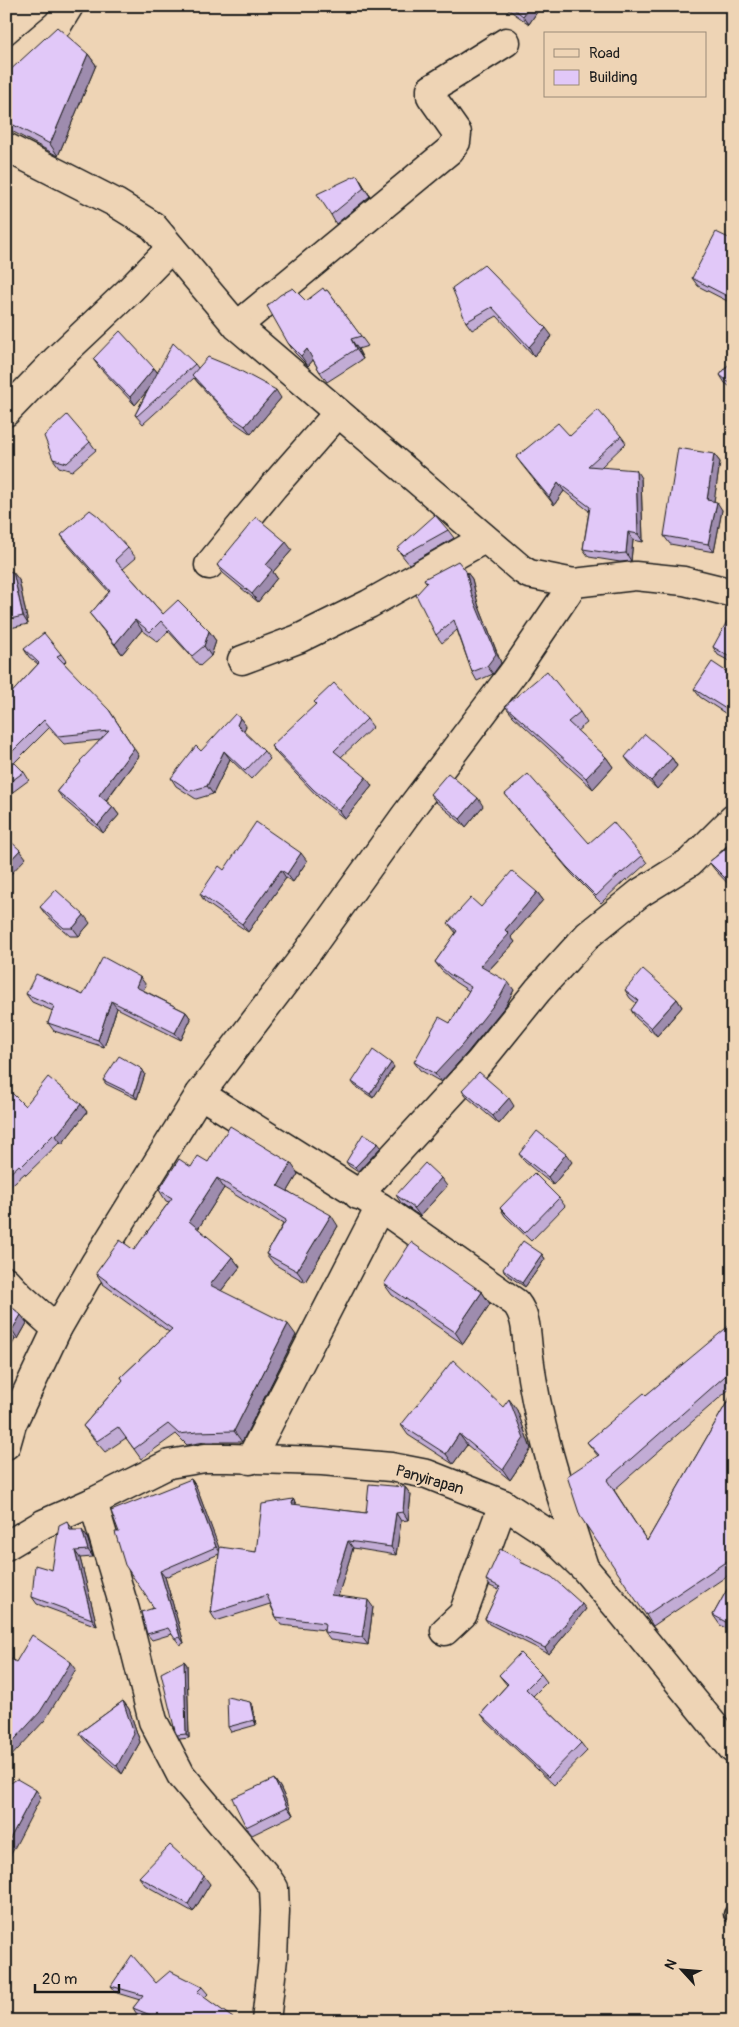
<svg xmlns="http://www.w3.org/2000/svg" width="739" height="2027" viewBox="0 0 739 2027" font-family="Pangolin,sans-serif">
<rect width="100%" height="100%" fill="#eed4b5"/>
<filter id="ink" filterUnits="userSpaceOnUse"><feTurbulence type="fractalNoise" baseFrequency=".02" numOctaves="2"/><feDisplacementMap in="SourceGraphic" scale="10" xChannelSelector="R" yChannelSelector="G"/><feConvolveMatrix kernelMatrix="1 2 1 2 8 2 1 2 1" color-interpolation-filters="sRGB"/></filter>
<g filter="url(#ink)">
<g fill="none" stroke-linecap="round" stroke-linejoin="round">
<g stroke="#1c1c1c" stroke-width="19">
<polyline id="service" points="732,1914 733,1913"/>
</g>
<g stroke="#1c1c1c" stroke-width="31">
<g id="minor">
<polyline points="237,326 450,150 456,142 457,133 431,96 431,89 506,42"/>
<polyline points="6,412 56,360 127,293 171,248"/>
<polyline points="209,565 273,487 338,413"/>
<polyline points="242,660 298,639 369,604 484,539"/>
<polyline points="200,1094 380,1207 250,1460"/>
<polyline points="358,1195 479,1063 538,990 588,935 640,893 690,862 733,819"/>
<path d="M380,1207L516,1303C528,1318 526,1339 529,1357C538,1430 561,1495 583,1564"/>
<polyline points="6,1281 21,1297 57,1329"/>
<polyline points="6,1445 12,1424 57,1329 94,1265 200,1094 303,958 405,816 513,673 574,583"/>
<polyline points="93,1502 125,1610 153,1721 181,1775 265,1875 274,1888 275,1911 273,1958 266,2021"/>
<polyline points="6,1546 43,1524 93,1502 169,1464 205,1458 228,1458 322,1461 391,1467 427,1474 503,1504 549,1534 585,1569 620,1610 733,1749"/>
<polyline points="445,1631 463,1614 503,1504"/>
</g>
</g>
<g stroke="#1c1c1c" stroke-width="31">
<g id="tertiary">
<polyline points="6,68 58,24 69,6"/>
<polyline points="6,147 116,203 153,226 237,326 521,569 529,574 574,583 635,576 684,581 733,593"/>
</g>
</g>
<use href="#service" stroke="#eed4b5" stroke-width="15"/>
<use href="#minor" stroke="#eed4b5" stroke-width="28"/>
<use href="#tertiary" stroke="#eed4b5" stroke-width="28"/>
</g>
<g fill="#c2acd5" stroke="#1c1c1c">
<polygon points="506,6 541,6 529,24 509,10"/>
<polygon points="88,54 96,65 58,156 6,128 6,74"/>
<polygon points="357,175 370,196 336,224 331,215"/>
<polygon points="733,240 733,304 698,286 692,278"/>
<polygon points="484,265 552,336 534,356 497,316 472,330 466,322"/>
<polygon points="327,290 368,346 358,349 363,359 327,382 320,372 313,360 308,366 295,353 288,343 306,301"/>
<polygon points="93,359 154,368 157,372 195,364 198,368 281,398 251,434 235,423 198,383 194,378 143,424 135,415 148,389 135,405 99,367"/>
<polygon points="733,359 733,389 725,383 720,375"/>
<polygon points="570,436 621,436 626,443 601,467 641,478 643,542 633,540 631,561 620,562 589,557 583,549 589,511 564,491 554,505 522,465 516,457"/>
<polygon points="90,442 96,450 72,471 59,467 53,459"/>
<polygon points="714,454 720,462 714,501 722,510 714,552 670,544 664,536"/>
<polygon points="448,530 454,538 409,564 397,549"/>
<polygon points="61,535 128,548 136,558 123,569 163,614 209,631 216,641 211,656 200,666 168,631 158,642 142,630 122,654 90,614 109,592 68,545"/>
<polygon points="292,550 273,572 277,578 258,602 223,573 217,565"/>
<polygon points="6,571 19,580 28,624 6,629"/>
<polygon points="466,571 472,579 478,604 501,663 493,674 477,681 472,672 457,630 442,643 436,635 427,583 424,579"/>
<polygon points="733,618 733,663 718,655 713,647"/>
<polygon points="24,649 61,654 66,661 64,663 139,756 106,801 113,807 119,815 103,833 63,799 57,791 100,740 64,744 49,728 14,763 24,772 29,780 6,797 6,699 38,664 29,657"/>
<polygon points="733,676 733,715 731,717 700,697 694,689"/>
<polygon points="505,706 580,712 587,723 577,731 606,757 613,767 593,789 513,716"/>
<polygon points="240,718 246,726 243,731 264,751 270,759 251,779 230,759 213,794 196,799 176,786 171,778"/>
<polygon points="367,719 373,727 341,757 372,786 345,819 319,798 277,754 271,746"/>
<polygon points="625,757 672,758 677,766 657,789 631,765"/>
<polygon points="430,794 483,806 466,827 436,802"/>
<polygon points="505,794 589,843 642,856 647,863 627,881 626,879 601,903 572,874 511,801"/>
<polygon points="733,843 733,889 715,870 709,862"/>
<polygon points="307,861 293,882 286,878 248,932 205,902 200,894 224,870"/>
<polygon points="537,892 543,900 511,937 515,942 488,971 514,990 506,1005 467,1053 441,1082 420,1070 414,1062 450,1023 469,991 455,982 441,970 435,962 456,933 448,923 481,907"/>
<polygon points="40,907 90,923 79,936 70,936 46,915"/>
<polygon points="146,985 143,990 186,1012 191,1019 181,1040 117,1008 104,1047 54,1031 48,1023 53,1011 32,1002 26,994 83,995"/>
<polygon points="625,990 677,999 682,1007 657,1036 636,1018 631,1010 636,1003 630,998"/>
<polygon points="394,1067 373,1098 355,1086 352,1082"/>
<polygon points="142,1069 145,1074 137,1099 106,1084 103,1080"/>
<polygon points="6,1087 25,1106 81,1104 87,1112 62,1144 60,1142 26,1175 25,1173 6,1190"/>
<polygon points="462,1090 514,1106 499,1124 468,1098"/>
<polygon points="381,1147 358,1172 349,1166 346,1162"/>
<polygon points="519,1154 572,1162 553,1185 525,1162"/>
<polygon points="208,1162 298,1174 288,1191 338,1226 305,1282 274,1264 266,1254 283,1224 224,1188 198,1229 232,1257 240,1267 221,1291 296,1335 242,1442 205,1442 187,1445 176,1434 141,1459 126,1438 105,1452 91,1436 83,1426 123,1380 121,1377 169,1332 103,1284 96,1273 134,1250 169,1202 166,1201 159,1190 191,1167"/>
<polygon points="447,1186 420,1216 401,1203 396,1195"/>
<polygon points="559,1198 565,1206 531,1241 505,1216 500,1208"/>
<polygon points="542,1254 545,1259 525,1287 506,1274 503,1269"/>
<polygon points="384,1284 482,1292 490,1304 463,1344 392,1295"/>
<polygon points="6,1302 21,1315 27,1323 18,1339 15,1339 6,1356"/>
<polygon points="733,1326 733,1386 614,1490 647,1541 733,1392 733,1572 653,1626 646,1615 598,1456 587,1442"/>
<polygon points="503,1407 517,1410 531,1449 510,1480 467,1445 453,1464 408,1435 401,1425"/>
<polygon points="191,1479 196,1486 219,1549 256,1552 293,1499 297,1505 366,1513 405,1487 411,1495 408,1520 401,1521 396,1555 353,1548 338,1596 373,1607 368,1645 330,1640 324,1632 324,1630 281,1625 276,1617 270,1604 216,1621 211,1613 219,1554 165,1577 184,1643 180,1645 172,1634 152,1640 147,1634 154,1608 119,1532"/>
<polygon points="72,1528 73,1530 87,1537 93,1557 80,1558 97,1626 37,1604 32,1597 52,1570"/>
<polygon points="523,1563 586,1609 549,1654 489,1624 485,1619 499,1590 490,1586 486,1580"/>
<polygon points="733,1579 733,1632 720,1625 713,1615"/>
<polygon points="184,1661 187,1665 189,1738 180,1739 177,1735"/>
<polygon points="541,1674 547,1682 533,1696 581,1743 587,1751 554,1785 487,1722 481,1714 507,1685 499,1675"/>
<polygon points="123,1701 129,1709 140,1742 122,1774 85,1741 79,1733"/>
<polygon points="253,1706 256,1725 231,1732 228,1727"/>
<polygon points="274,1779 280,1787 293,1815 252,1835 246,1827"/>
<polygon points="139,1877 210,1884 193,1912 145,1885"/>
<polygon points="156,1983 202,1987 208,1994 204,1998 237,2021 151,2021 138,2016 133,2008 140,2000 117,1993 111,1986"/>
</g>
<g fill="#9e8cae" stroke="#1c1c1c">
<polygon points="530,6 541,6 529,24 523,16"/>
<polygon points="88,54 96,65 58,156 50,144"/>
<polygon points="357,175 362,183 370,196 364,188"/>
<polygon points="546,328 552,336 534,356 529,347"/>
<polygon points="351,339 358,349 363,359 356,349"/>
<polygon points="307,349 314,359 308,366 301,356"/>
<polygon points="154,368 160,376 135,405 130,397"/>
<polygon points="276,390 281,398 251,434 245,426"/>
<polygon points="714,454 720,462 713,508 707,500"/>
<polygon points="636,470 641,478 643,542 638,534"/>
<polygon points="558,483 564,491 554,505 549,497"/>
<polygon points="717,502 722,510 714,552 708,544"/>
<polygon points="628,532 633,540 631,561 626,553"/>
<polygon points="286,542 292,550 273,572 277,578 258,602 252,594 266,565"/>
<polygon points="466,571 472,579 478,604 501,663 493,674 487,666"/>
<polygon points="13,572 19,580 28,624 23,616"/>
<polygon points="135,620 142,630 122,654 115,644"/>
<polygon points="209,631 216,641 211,656 204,646"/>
<polygon points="733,699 733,715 731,717 726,709"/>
<polygon points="109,710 139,756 104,803 99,795 134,748"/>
<polygon points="240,718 246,726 243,733 237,725"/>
<polygon points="224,751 230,759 213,794 207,786"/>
<polygon points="606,757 613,767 593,789 586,778"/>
<polygon points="672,758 677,766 657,789 651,781"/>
<polygon points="366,777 372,786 345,819 339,811"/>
<polygon points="478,798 483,806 466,827 460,819"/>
<polygon points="113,807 119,815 103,833 98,825"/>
<polygon points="20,850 26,858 6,879 6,865"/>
<polygon points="301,853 307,861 293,882 287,874"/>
<polygon points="281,870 286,878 248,932 242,924"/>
<polygon points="537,892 543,900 511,937 515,942 485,974 480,966 505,930"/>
<polygon points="84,915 90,923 79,936 73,928"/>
<polygon points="140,977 146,985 141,994 136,987"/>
<polygon points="508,982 514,990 506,1005 467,1053 441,1082 435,1074"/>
<polygon points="677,999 682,1007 657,1036 651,1028"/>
<polygon points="111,1001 117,1008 104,1047 98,1040"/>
<polygon points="186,1012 191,1019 181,1040 175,1033"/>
<polygon points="391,1063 394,1067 373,1098 370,1094"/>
<polygon points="142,1069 145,1074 137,1099 134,1095"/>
<polygon points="509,1098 514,1106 499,1124 493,1116"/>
<polygon points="81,1104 87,1112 62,1144 56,1136"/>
<polygon points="378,1143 381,1147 358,1172 355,1167"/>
<polygon points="566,1154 572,1162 553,1185 548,1177"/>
<polygon points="291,1163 298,1174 285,1196 278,1186"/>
<polygon points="217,1178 224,1188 196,1232 189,1221"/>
<polygon points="441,1178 447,1186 420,1216 414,1208"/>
<polygon points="331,1215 338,1226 305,1282 297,1271"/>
<polygon points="542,1254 545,1259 525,1287 522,1283"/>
<polygon points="232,1257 240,1267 217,1296 210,1285"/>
<polygon points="482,1292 490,1304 463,1344 455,1332"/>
<polygon points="21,1315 27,1323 18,1339 12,1330"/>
<polygon points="288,1324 296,1335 242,1442 234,1431"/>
<polygon points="9,1330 15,1339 6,1356 6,1335"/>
<polygon points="509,1399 517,1410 531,1449 510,1480 503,1470"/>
<polygon points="459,1434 467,1445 453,1464 446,1454"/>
<polygon points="191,1479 196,1486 221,1553 216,1547"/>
<polygon points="405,1487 411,1495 408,1520 403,1512"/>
<polygon points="293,1499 298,1507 292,1504"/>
<polygon points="396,1513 401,1521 396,1555 391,1547"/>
<polygon points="67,1521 72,1528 75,1537 70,1530"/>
<polygon points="82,1530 87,1537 93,1557 88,1550"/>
<polygon points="348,1541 353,1548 336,1603 331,1595"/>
<polygon points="75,1551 80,1558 97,1626 92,1619"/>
<polygon points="160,1571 165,1577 184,1643 180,1637"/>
<polygon points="368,1600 373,1607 368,1645 362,1637"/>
<polygon points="582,1604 586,1609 549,1654 545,1648"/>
<polygon points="184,1661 187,1665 189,1738 186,1734"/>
<polygon points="71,1662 76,1669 45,1720 6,1762 6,1749"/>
<polygon points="123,1701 129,1709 140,1742 122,1774 117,1766"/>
<polygon points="250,1702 253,1706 256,1725 254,1720"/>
<polygon points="274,1779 280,1787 293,1815 287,1807"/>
<polygon points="36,1790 41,1797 6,1864 6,1846"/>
<polygon points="204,1876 210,1884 193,1912 188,1904"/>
</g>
<g fill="#e1c8f8" stroke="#1c1c1c">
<polygon points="510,6 530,6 523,16"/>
<polygon points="57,27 88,54 50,144 6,121 6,74"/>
<polygon points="357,175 364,188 331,215 317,194"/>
<polygon points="716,232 733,240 733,299 692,278"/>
<polygon points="484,265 546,328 529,347 492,307 466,322 452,288"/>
<polygon points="293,288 306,301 323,288 325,291 327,290 361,336 351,339 356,349 320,372 307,349 301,356 288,343 267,306 280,295"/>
<polygon points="120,331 154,368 130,397 93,359"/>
<polygon points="173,343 195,364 137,416 135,415"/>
<polygon points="208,357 237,369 276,390 245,426 229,415 192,375"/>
<polygon points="733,359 733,386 720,375"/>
<polygon points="598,410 621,436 588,466 636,470 638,534 628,532 626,553 615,554 583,549 590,507 558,483 549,497 516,457 558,423 570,436"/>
<polygon points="67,415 90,442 67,463 53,459 44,436"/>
<polygon points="678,448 714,454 707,500 717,502 708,544 664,536"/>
<polygon points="90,510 98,516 128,548 115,560 163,614 178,600 209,631 204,646 192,656 161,621 150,632 135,620 115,644 90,614 110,591 61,535"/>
<polygon points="435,515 448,530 403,555 397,549"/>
<polygon points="256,517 286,542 266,565 272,570 252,594 217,565"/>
<polygon points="458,561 466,571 472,596 496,654 487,666 472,672 454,620 436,635 416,595 427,583 424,579"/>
<polygon points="6,571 13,572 23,616 6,620"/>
<polygon points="730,616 733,618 733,659 713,647"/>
<polygon points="44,633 61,654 57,656 109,710 134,748 99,795 113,807 98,825 57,791 81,762 80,761 109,731 58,736 44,720 8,756 24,772 6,785 6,699 39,663 24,649"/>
<polygon points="712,662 733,676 733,699 726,709 694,689"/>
<polygon points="547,671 580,712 568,722 606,757 586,778 505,706"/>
<polygon points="334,683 367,719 334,751 366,777 339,811 314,790 271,746 316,704 314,702"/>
<polygon points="235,714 240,718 237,725 264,751 245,771 224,751 207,786 190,791 171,778 196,746 201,751"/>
<polygon points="645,734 672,758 651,781 625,757"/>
<polygon points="448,773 478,798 460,819 430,794"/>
<polygon points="528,774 589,843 613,822 642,856 622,873 621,872 596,896 567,867 505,794"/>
<polygon points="256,822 301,853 287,874 281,870 242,924 200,894 219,866 224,870"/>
<polygon points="6,837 20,850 6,865"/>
<polygon points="733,843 733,886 709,862"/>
<polygon points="512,871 537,892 505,930 509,934 480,966 508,982 500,997 462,1045 435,1074 414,1062 439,1017 450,1023 471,987 449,974 435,962 457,931 448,923 471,898 481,907"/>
<polygon points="56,890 84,915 73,928 64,928 40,907"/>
<polygon points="103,957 140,977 136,987 186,1012 175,1033 111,1001 98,1040 48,1023 54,1006 26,994 36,974 83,995"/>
<polygon points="643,969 677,999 651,1028 631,1010 638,1000 625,990"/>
<polygon points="373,1050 391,1063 370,1094 352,1082"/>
<polygon points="119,1056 142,1069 134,1095 103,1080"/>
<polygon points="479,1072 509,1098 493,1116 462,1090"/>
<polygon points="48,1077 81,1104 56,1136 54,1134 21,1167 19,1165 6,1177 6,1087 25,1106"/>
<polygon points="230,1126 291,1163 278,1186 331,1215 297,1271 266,1254 286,1220 217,1178 189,1221 232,1257 210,1285 288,1324 234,1431 197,1432 179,1434 168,1424 134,1449 118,1427 97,1441 83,1426 123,1380 121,1377 172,1329 96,1273 120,1240 134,1250 172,1198 159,1190 179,1159 191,1167 198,1156 208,1162"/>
<polygon points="537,1131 566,1154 548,1177 519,1154"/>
<polygon points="363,1134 378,1143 355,1167 346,1162"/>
<polygon points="425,1163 441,1178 414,1208 396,1195"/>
<polygon points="534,1173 559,1198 525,1233 500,1208"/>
<polygon points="523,1241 542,1254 522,1283 503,1269"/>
<polygon points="411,1242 482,1292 455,1332 384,1284"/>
<polygon points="6,1302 21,1315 12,1330 9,1330 6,1335"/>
<polygon points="731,1324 733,1326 733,1369 607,1480 647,1541 733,1392 733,1557 646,1615 580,1516 567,1476 599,1455 587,1442 644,1393 646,1395"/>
<polygon points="453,1360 503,1407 509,1399 524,1438 503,1470 459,1434 446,1454 401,1425"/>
<polygon points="191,1479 216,1547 160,1571 180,1637 175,1639 168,1628 147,1634 141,1612 154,1608 125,1565 115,1532 119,1532 111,1511"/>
<polygon points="369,1484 405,1487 403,1512 396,1513 391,1547 348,1541 331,1595 368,1600 362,1637 324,1632 325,1623 276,1617 267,1595 211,1613 220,1547 256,1552 262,1504 293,1499 292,1504 366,1513"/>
<polygon points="67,1521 70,1530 82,1530 88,1550 75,1551 92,1619 32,1597 35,1565 52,1570 59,1525"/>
<polygon points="500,1549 521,1560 520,1562 552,1577 582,1604 545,1648 485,1619 500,1587 486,1580"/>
<polygon points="733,1579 733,1626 713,1615"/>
<polygon points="32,1635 71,1662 40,1712 6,1749 6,1666 11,1659 16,1662"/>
<polygon points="520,1653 541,1674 526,1689 581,1743 548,1777 481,1714 508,1684 499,1675"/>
<polygon points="184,1661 186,1734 177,1735 175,1731 161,1673"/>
<polygon points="227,1697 250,1702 254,1720 228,1727"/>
<polygon points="123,1701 134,1734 117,1766 79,1733"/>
<polygon points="17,1779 36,1790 6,1846 6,1786"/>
<polygon points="274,1779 287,1807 246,1827 232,1798"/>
<polygon points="170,1845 204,1876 188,1904 139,1877"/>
<polygon points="132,1955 156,1983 170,1971 202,1987 197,1992 237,2021 165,2021 133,2008 143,1995 111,1986"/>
</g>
</g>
<g text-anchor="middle" stroke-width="4" stroke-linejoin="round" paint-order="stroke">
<g font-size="16" fill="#1c1c1c" stroke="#eed4b5">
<text transform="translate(430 1479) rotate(16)" y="6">Panyirapan</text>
</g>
</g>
<rect width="739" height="2027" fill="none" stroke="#eed4b5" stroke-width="25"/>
<rect x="12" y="12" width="714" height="2002" fill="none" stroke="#1c1c1c" stroke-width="2" filter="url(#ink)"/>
<rect x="544" y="32" width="162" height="65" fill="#eed4b5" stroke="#9a8a78"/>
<rect x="554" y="49" width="25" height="8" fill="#eed4b5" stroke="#9a8a78"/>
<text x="589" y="58" font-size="15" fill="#1c1c1c">Road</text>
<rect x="554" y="70" width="25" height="15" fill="#e1c8f8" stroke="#9a8a78"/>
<text x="589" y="82" font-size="15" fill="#1c1c1c">Building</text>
<g transform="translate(682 1970) rotate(296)" stroke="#eed4b5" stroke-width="4" paint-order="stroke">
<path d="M0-4L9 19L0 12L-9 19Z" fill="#1c1c1c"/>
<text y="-8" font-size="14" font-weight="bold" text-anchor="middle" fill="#1c1c1c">N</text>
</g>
<path d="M35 1984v8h84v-8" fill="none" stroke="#1c1c1c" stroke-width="2.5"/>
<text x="42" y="1984" font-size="15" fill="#1c1c1c" stroke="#eed4b5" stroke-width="4" paint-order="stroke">20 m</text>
</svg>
